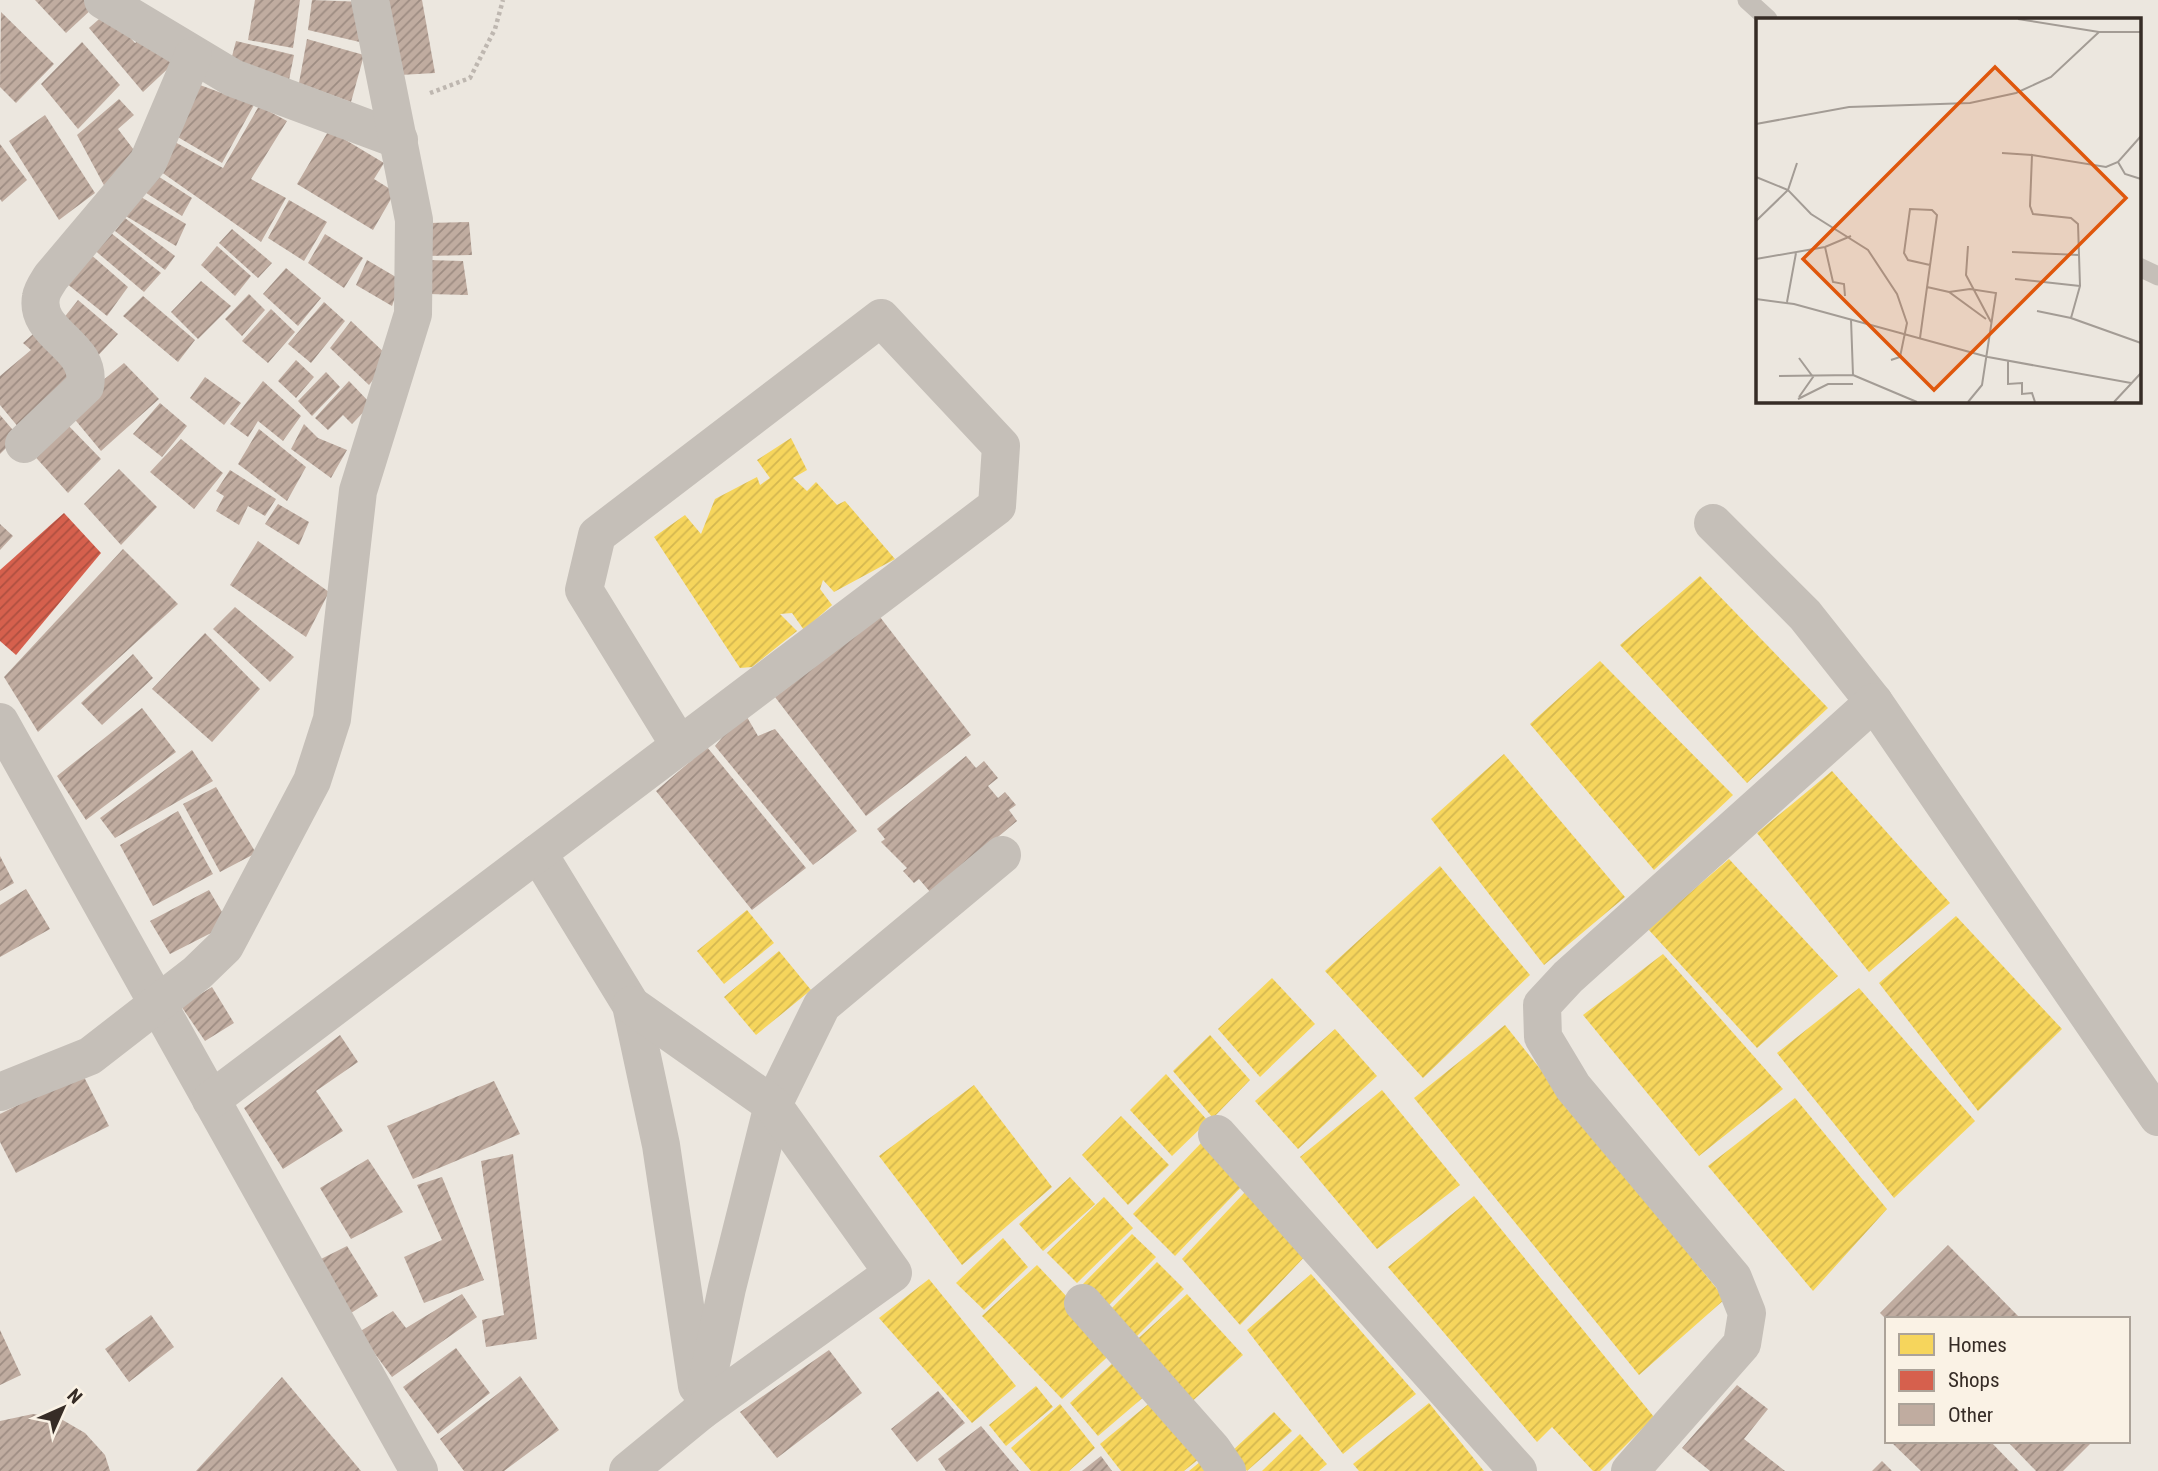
<svg xmlns="http://www.w3.org/2000/svg" width="2158" height="1471" viewBox="0 0 2158 1471" font-family="'Roboto Condensed',sans-serif">
<defs>
<pattern id="homes-hatch" width="6" height="6" patternUnits="userSpaceOnUse" patternTransform="scale(1.75)"><rect width="6" height="6" fill="#f6d55c"/><path d="M-1 1l2-2M0 6l6-6M5 7l2-2" fill="none" stroke="#d4b750"/></pattern>
<pattern id="shops-hatch" width="6" height="6" patternUnits="userSpaceOnUse" patternTransform="scale(1.75)"><rect width="6" height="6" fill="#d6604d"/><path d="M-1 1l2-2M0 6l6-6M5 7l2-2" fill="none" stroke="#ae4f40"/></pattern>
<pattern id="building-hatch" width="6" height="6" patternUnits="userSpaceOnUse" patternTransform="scale(1.75)"><rect width="6" height="6" fill="#c0aca0"/><path d="M-1 1l2-2M0 6l6-6M5 7l2-2" fill="none" stroke="#9d8c82"/></pattern>
</defs>
<rect width="100%" height="100%" fill="#ece7df"/>
<g fill="url(#homes-hatch)">
<polygon points="791,438 807,470 793,478 807,491 816,482 837,505 845,501 895,559 834,592 823,580 820,589 832,605 804,630 792,613 780,614 797,631 752,667 740,668 654,537 685,515 701,534 715,499 757,477 760,485 770,478 757,460"/>
<polygon points="1700,576 1828,708 1747,783 1620,645"/>
<polygon points="1600,661 1733,795 1654,870 1530,724"/>
<polygon points="1504,754 1625,897 1544,965 1431,819"/>
<polygon points="1832,771 1950,903 1869,972 1757,833"/>
<polygon points="1729,859 1838,976 1757,1048 1648,929"/>
<polygon points="1440,866 1530,975 1423,1078 1325,971"/>
<polygon points="747,910 774,943 724,984 697,951"/>
<polygon points="1956,916 2062,1029 1978,1111 1879,983"/>
<polygon points="779,951 811,990 756,1035 724,997"/>
<polygon points="1663,954 1783,1089 1699,1156 1583,1015"/>
<polygon points="1272,978 1315,1024 1260,1077 1218,1029"/>
<polygon points="1859,988 1975,1121 1894,1198 1777,1053"/>
<polygon points="1505,1025 1725,1299 1639,1375 1414,1098"/>
<polygon points="1335,1029 1377,1076 1298,1149 1255,1101"/>
<polygon points="1210,1035 1250,1080 1213,1118 1173,1071"/>
<polygon points="1166,1074 1208,1121 1172,1156 1130,1110"/>
<polygon points="974,1085 1052,1187 962,1265 879,1156"/>
<polygon points="1382,1090 1460,1185 1377,1249 1300,1157"/>
<polygon points="1795,1098 1887,1209 1813,1291 1708,1166"/>
<polygon points="1121,1116 1169,1165 1128,1205 1082,1155"/>
<polygon points="1204,1140 1246,1182 1175,1256 1133,1214"/>
<polygon points="1070,1177 1095,1204 1043,1251 1019,1224"/>
<polygon points="1247,1190 1309,1252 1240,1325 1182,1259"/>
<polygon points="1474,1196 1654,1417 1600,1471 1593,1471 1552,1427 1537,1442 1388,1267"/>
<polygon points="1104,1197 1133,1228 1077,1283 1047,1253"/>
<polygon points="1132,1234 1156,1257 1107,1307 1083,1284"/>
<polygon points="1003,1238 1028,1267 984,1310 956,1283"/>
<polygon points="1157,1262 1184,1289 1135,1338 1108,1312"/>
<polygon points="1037,1265 1116,1349 1062,1399 982,1316"/>
<polygon points="1311,1274 1416,1394 1343,1454 1247,1330"/>
<polygon points="929,1279 1016,1386 972,1423 879,1318"/>
<polygon points="1187,1294 1243,1355 1187,1406 1131,1345"/>
<polygon points="1116,1360 1146,1395 1098,1436 1070,1403"/>
<polygon points="1036,1386 1053,1407 1006,1446 989,1425"/>
<polygon points="1152,1401 1200,1458 1184,1471 1121,1471 1100,1444"/>
<polygon points="1429,1403 1484,1471 1359,1471 1353,1464"/>
<polygon points="1060,1404 1095,1448 1069,1471 1031,1471 1011,1448"/>
<polygon points="1274,1412 1292,1431 1247,1471 1231,1452"/>
<polygon points="1300,1434 1327,1464 1319,1471 1262,1471"/>
<polygon points="1207,1456 1218,1471 1189,1471"/>
</g>
<polygon fill="url(#shops-hatch)" points="64,513 101,553 16,655 0,641 0,570"/>
<g fill="url(#building-hatch)">
<polygon points="35,0 84,0 94,7 66,33"/>
<polygon points="255,0 300,0 293,48 248,40"/>
<polygon points="312,0 364,2 364,43 308,30"/>
<polygon points="387,0 422,0 435,73 400,75"/>
<polygon points="1,12 54,64 16,103 0,87"/>
<polygon points="107,12 135,43 148,35 175,62 143,92 89,28"/>
<polygon points="307,39 364,55 351,102 299,83"/>
<polygon points="236,41 294,55 289,80 230,64"/>
<polygon points="82,42 120,85 78,129 41,84"/>
<polygon points="200,85 254,105 222,163 176,136"/>
<polygon points="119,99 134,115 118,129 140,158 106,189 77,135"/>
<polygon points="259,106 287,121 251,179 286,198 261,242 157,169 173,141 223,168"/>
<polygon points="45,115 95,193 59,220 9,141"/>
<polygon points="329,130 384,163 374,179 395,192 373,230 297,184"/>
<polygon points="0,144 27,180 2,202 0,199"/>
<polygon points="150,171 192,198 182,216 140,189"/>
<polygon points="136,194 186,224 176,246 124,215"/>
<polygon points="289,200 327,222 304,261 268,238"/>
<polygon points="125,218 175,256 165,270 115,231"/>
<polygon points="469,222 472,255 426,256 428,223"/>
<polygon points="106,229 161,273 144,292 92,248"/>
<polygon points="232,229 272,263 258,278 219,243"/>
<polygon points="325,234 363,258 344,288 308,263"/>
<polygon points="217,246 251,276 235,296 201,265"/>
<polygon points="89,253 128,287 107,316 66,283"/>
<polygon points="367,260 401,280 392,306 356,285"/>
<polygon points="427,260 463,261 468,295 427,294"/>
<polygon points="286,268 321,298 298,326 263,294"/>
<polygon points="201,281 231,306 198,339 171,312"/>
<polygon points="249,294 265,310 242,336 225,319"/>
<polygon points="143,296 195,340 178,362 123,316"/>
<polygon points="78,300 118,334 94,360 59,324"/>
<polygon points="324,302 345,321 311,363 288,344"/>
<polygon points="271,309 295,332 268,363 242,341"/>
<polygon points="351,321 390,358 369,385 330,348"/>
<polygon points="40,328 80,381 24,434 0,405 0,376 31,350 23,343"/>
<polygon points="296,360 314,377 296,398 278,381"/>
<polygon points="124,363 159,399 101,451 67,410"/>
<polygon points="326,372 340,387 312,416 298,401"/>
<polygon points="205,377 241,403 224,425 190,398"/>
<polygon points="263,381 301,416 283,441 258,421 248,437 230,424"/>
<polygon points="349,381 371,404 352,424 343,415 328,430 315,418"/>
<polygon points="160,403 187,426 162,457 133,434"/>
<polygon points="0,415 18,436 0,454"/>
<polygon points="62,419 101,459 68,493 30,451"/>
<polygon points="304,424 318,438 347,450 331,478 291,449"/>
<polygon points="259,429 306,467 287,501 238,464"/>
<polygon points="181,439 223,473 194,509 150,472"/>
<polygon points="119,469 157,507 121,545 84,504"/>
<polygon points="230,470 276,499 265,516 248,506 239,525 216,511 224,496 216,491"/>
<polygon points="278,504 309,522 299,545 265,524"/>
<polygon points="0,524 13,536 0,550"/>
<polygon points="258,541 329,592 306,637 230,585"/>
<polygon points="123,549 178,604 38,732 4,677"/>
<polygon points="235,607 294,657 270,682 213,629"/>
<polygon points="880,617 971,735 866,816 775,697"/>
<polygon points="205,633 260,689 212,742 152,689"/>
<polygon points="133,654 153,678 102,725 81,703"/>
<polygon points="142,708 176,752 86,820 57,776"/>
<polygon points="744,712 758,736 775,729 857,831 813,865 715,746"/>
<polygon points="707,747 806,868 752,910 656,791"/>
<polygon points="192,750 213,781 115,838 100,818"/>
<polygon points="966,756 976,768 984,761 998,778 988,786 998,798 1005,792 1016,805 1009,810 1017,821 931,893 919,879 914,883 903,871 907,868 881,842 885,839 877,829"/>
<polygon points="216,787 256,853 220,872 183,804"/>
<polygon points="178,811 213,874 153,906 120,845"/>
<polygon points="0,856 14,883 0,891"/>
<polygon points="26,889 50,929 0,957 0,905"/>
<polygon points="209,890 225,917 213,932 170,954 150,921"/>
<polygon points="212,987 234,1023 205,1041 181,1006"/>
<polygon points="340,1035 358,1062 316,1091 343,1131 283,1169 244,1108"/>
<polygon points="82,1073 109,1126 16,1173 0,1142 0,1114"/>
<polygon points="494,1081 520,1134 413,1179 387,1126"/>
<polygon points="513,1154 537,1339 486,1347 482,1320 504,1315 481,1161"/>
<polygon points="368,1159 403,1212 351,1239 320,1188"/>
<polygon points="442,1177 484,1280 424,1303 404,1257 442,1240 417,1185"/>
<polygon points="1948,1245 2021,1319 1886,1319 1880,1313"/>
<polygon points="347,1246 378,1296 351,1313 321,1259"/>
<polygon points="462,1294 477,1317 392,1377 359,1332 393,1311 406,1328"/>
<polygon points="151,1315 174,1347 129,1382 105,1349"/>
<polygon points="0,1330 21,1375 0,1385"/>
<polygon points="456,1348 490,1393 438,1434 403,1387"/>
<polygon points="829,1350 862,1393 777,1458 740,1412"/>
<polygon points="520,1376 559,1430 504,1471 464,1471 440,1439"/>
<polygon points="282,1377 361,1471 196,1471"/>
<polygon points="1737,1385 1768,1409 1744,1439 1785,1471 1710,1471 1682,1448"/>
<polygon points="938,1391 965,1423 917,1462 891,1429"/>
<polygon points="33,1414 61,1419 85,1433 105,1455 110,1471 0,1471 0,1421"/>
<polygon points="981,1426 1019,1471 946,1471 938,1459"/>
<polygon points="1890,1441 1990,1441 2019,1471 1921,1471"/>
<polygon points="2007,1441 2093,1441 2063,1471 2036,1471"/>
<polygon points="1101,1456 1112,1471 1082,1471"/>
<polygon points="1882,1461 1892,1471 1872,1471"/>
</g>
<g fill="none" stroke-linecap="round" stroke-linejoin="round">
<polyline stroke="#beb7b0" stroke-width="4.5" stroke-dasharray="3.5 3.5" stroke-linecap="butt" points="430,93 470,78 495,29 503,0"/>
<g stroke="#c5bfb8" stroke-width="19">
<polyline points="1747,0 1768,19"/>
<polyline points="2139,267 2158,276"/>
</g>
<g stroke="#c5bfb8" stroke-width="38">
<polyline points="103,0 233,78 399,140"/>
<path d="M24,444L85,386C93,345 34,335 41,297C42,290 48,282 51,277L148,162L193,56"/>
<polyline points="1713,523 1805,615 1874,702"/>
<polyline points="0,722 419,1471"/>
<polyline points="538,853 631,1005 661,1145 697,1386"/>
<polyline points="0,1092 90,1056 197,973 225,946 312,781 332,719 358,491 413,314 414,220 370,0"/>
<polyline points="211,1100 997,506 1001,446 881,318 597,535 584,590 680,746"/>
<polyline points="1217,1134 1518,1471"/>
<polyline points="1083,1303 1212,1449 1227,1471"/>
<polyline points="701,1411 727,1288 773,1105 822,1005 1002,855"/>
<polyline points="628,1471 701,1411 893,1273 773,1105 631,1005"/>
<polyline points="1630,1471 1742,1344 1747,1313 1733,1278 1573,1087 1543,1037 1542,1005 1568,977 1874,702 2158,1117"/>
</g>
</g>
<g transform="translate(1756 18)">
<rect width="385" height="385" fill="#ece7df"/>
<path fill="none" stroke="#a39c95" stroke-width="2" d="M262,1L343,14H385M0,106L93,89L214,85L260,75L295,59L343,14M385,118L362,144L350,149L276,137L274,188L277,196L315,200L322,206L324,268L315,300L385,325M246,135L276,137M362,144L369,156L385,161M0,159L32,172L55,196L112,232L141,276L151,305L144,339L135,342M0,203L32,172L41,145M212,228L210,257L235,304M69,229L77,264L88,266L89,278M256,234L323,237M0,241L69,229L95,218M259,261L324,268M171,269L193,274L230,301M193,274L214,271L240,275L226,367L212,384M0,281L38,286L232,339L375,365M31,284L40,235M281,293L315,300M164,320L181,197L176,192L154,191L148,235L152,242L174,247M43,340L57,359L43,379M252,342V366L266,365V376L276,375L279,384M97,357L161,384M23,358L97,357L95,301M42,381L72,366H97M358,384L385,355"/>
<path fill="#df570d" fill-opacity="0.15" stroke="#df570d" stroke-width="3.5" d="M239,49L370,180L178,372L47,241Z"/>
<rect width="385" height="385" fill="none" stroke="#362c26" stroke-width="3.5"/>
</g>
<rect x="1885" y="1317" width="245" height="126" fill="#faf2e5" stroke="#aca399" stroke-width="2"/>
<rect x="1899" y="1334" width="35" height="21" fill="#f6d55c" stroke="#aca399" stroke-width="2"/>
<text x="1948" y="1352" font-size="21" fill="#362c26">Homes</text>
<rect x="1899" y="1370" width="35" height="21" fill="#d6604d" stroke="#aca399" stroke-width="2"/>
<text x="1948" y="1387" font-size="21" fill="#362c26">Shops</text>
<rect x="1899" y="1404" width="35" height="21" fill="#c0aca0" stroke="#aca399" stroke-width="2"/>
<text x="1948" y="1422" font-size="21" fill="#362c26">Other</text>
<g transform="translate(63 1408) rotate(45)" stroke="#faf2e5" stroke-width="5" paint-order="stroke">
<path d="M0-5L12 26L0 18L-12 26Z" fill="#362c26"/>
<text y="-10" font-size="19" font-weight="bold" text-anchor="middle" fill="#362c26">N</text>
</g>
</svg>
